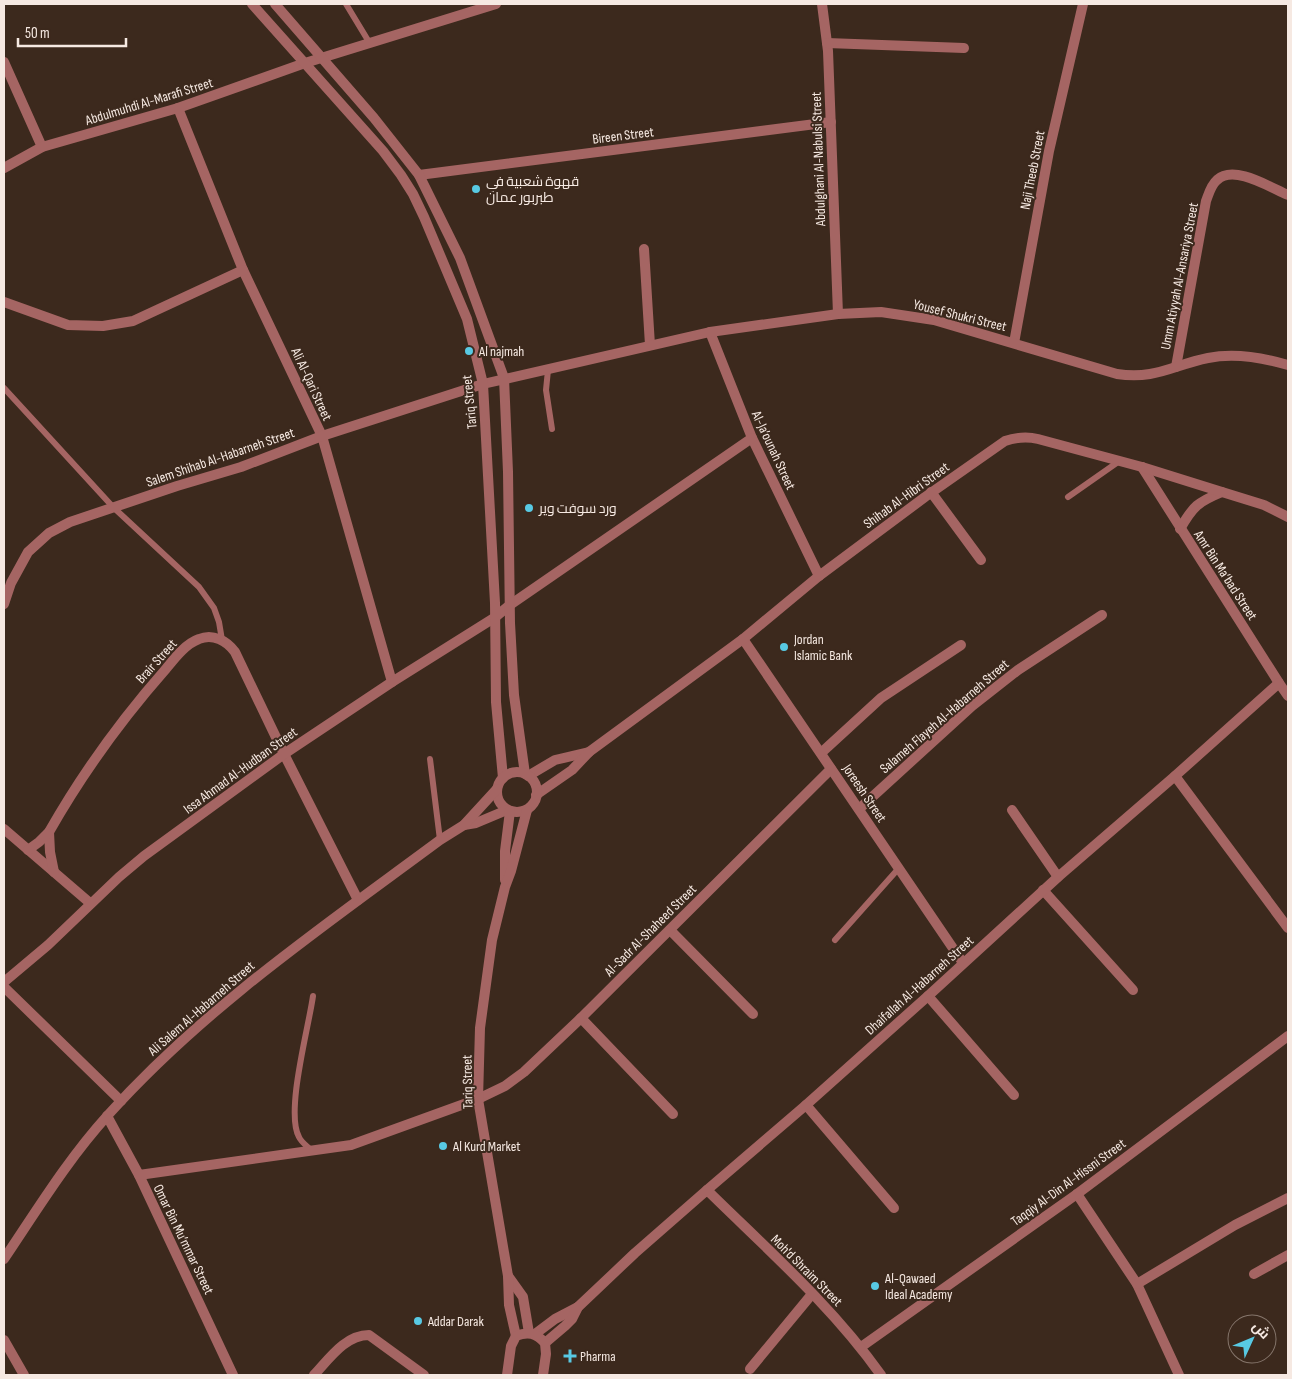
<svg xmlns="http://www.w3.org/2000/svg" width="1292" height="1379" viewBox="0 0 1292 1379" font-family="'Sofia Sans Condensed',Cairo,sans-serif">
<rect width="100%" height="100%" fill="#3c291d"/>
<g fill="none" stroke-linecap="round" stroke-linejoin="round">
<g stroke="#a56563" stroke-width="6">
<polyline points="346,4 369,42"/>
<polyline points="548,370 546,390 552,429"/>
<polyline points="4,388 113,507 199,587 214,608 219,622 222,640"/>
<polyline points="1068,497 1118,462"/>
<polyline points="430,759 440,840"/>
<polyline points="835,940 899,868"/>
<path d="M312,1151C308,1147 301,1142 299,1137C285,1112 309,1026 313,996"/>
</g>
<g stroke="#a56563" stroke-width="10">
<polyline points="822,4 828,51 838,314"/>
<polyline points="827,43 964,48"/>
<polyline points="4,62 42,147"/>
<polyline points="178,108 243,270 322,436 392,682"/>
<polyline points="4,168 42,147 178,108 305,63 496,4"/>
<polyline points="419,175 831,122"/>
<polyline points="644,249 650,345"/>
<polyline points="4,302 68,325 103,326 133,321 243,270"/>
<polyline points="710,332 752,438 819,576"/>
<polyline points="1014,343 1049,151 1083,4"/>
<path d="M1176,367L1206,201C1209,193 1211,185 1217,180C1234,164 1271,188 1288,195"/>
<polyline points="1142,467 1279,683 1288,696"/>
<polyline points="931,492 981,560"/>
<path d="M1180,529C1193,506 1198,502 1222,492"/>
<path d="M4,604L11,583L28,552L49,533L70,522L177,486L241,467L322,436L483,384L710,332L838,314L881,312L934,320L1117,374C1155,380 1173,365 1208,358C1233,353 1264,358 1288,365"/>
<polyline points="743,639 963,963"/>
<polyline points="821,753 881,698 961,645"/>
<polyline points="528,776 555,760 589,752"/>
<polyline points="1175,776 1288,928"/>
<path d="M536,795L572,770L589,752L743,639L819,576L925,497L1005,441C1017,437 1026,436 1038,439L1142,467L1222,492L1264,505L1288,517"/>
<polyline points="859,809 972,706 1018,670 1102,615"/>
<polyline points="1012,810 1058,877"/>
<polyline points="4,829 90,903"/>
<polyline points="49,832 50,852 54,872"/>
<path d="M28,850L39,842L49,832C82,774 121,720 165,670C174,659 185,644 199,639C213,633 227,641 235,652L284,754L358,900"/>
<polyline points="1043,890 1133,990"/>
<polyline points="670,930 753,1014"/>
<polyline points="4,982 48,945 119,877 144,856 284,754 392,682 494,618 510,605 752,438"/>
<polyline points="4,987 121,1101"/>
<polyline points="928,996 1014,1095"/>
<polyline points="581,1018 673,1114"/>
<polyline points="806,1105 894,1208"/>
<polyline points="107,1116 139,1175 233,1375"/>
<polyline points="139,1175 351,1145 478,1099 505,1086 524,1072 581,1018 831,769"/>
<polyline points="707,1190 806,1105 928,996 1058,877 1175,776 1279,683"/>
<polyline points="1077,1194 1137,1284 1179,1375"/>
<polyline points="1254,1274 1288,1255"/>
<polyline points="1137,1284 1235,1225 1288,1198"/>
<polyline points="4,1340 24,1375"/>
<polyline points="861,1347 1077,1194 1288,1036"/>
<polyline points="750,1369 812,1294"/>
<path d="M314,1375C329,1359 345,1335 369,1335L424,1375"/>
</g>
<g stroke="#a56563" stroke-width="10">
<polyline points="252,4 383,151 401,175 413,194 424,217 467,319 483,384 495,603 496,702 503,778"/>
<polyline points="275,4 374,118 419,175 460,258 504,378 508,472 510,623 514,695 525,774"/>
<circle cx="517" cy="792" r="20"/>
<polyline points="464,825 476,823 507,810"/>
<polyline points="505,880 505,851 510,811"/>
<path d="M4,1259C37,1210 68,1159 108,1115C205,1007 324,926 440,840L464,825L497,789"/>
<polyline points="508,1276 523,1297 529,1333"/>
<polyline points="535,1334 555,1319 578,1307"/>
<polyline points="516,1336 509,1305 508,1276 478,1099 480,1028 492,940 505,887 511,871 527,810"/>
<path d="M545,1343L565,1326L572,1319L578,1307L635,1253L707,1190C767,1249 832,1306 881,1375"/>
<path d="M507,1375L511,1346L516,1336C528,1331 536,1333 545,1343L546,1354L543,1375"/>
</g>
</g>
<g fill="#58c9e3" stroke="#3c291d" stroke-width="2">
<circle cx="476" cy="189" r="5"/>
<circle cx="469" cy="351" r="5"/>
<circle cx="529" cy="508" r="5"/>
<circle cx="784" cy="647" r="5"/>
<circle cx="443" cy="1146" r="5"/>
<circle cx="875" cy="1286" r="5"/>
<circle cx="418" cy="1321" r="5"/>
<path d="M567.5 1348.5h5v5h5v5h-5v5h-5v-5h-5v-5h5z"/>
</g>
<g text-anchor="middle" stroke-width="4" stroke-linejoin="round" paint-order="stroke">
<g font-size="14" fill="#f6e9e2" stroke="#3c291d">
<text transform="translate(149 101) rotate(-17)" y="5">Abdulmuhdi Al-Marafi Street</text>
<text transform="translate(623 135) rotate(-7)" y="5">Bireen Street</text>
<text transform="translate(818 159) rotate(-92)" y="5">Abdulghani Al-Nabulsi Street</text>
<text transform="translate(1032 170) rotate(-79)" y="5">Naji Theeb Street</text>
<text transform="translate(1179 276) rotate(-79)" y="5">Umm Atiyyah Al-Ansariya Street</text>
<text transform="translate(960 315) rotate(14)" y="5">Yousef Shukri Street</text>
<text transform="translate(312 384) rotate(65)" y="5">Ali Al-Qari Street</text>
<text transform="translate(469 402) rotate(-96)" y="5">Tariq Street</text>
<text transform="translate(774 450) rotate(65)" y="5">Al-Ja’ounah Street</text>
<text transform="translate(220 457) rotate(-19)" y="5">Salem Shihab Al-Habarneh Street</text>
<text transform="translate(906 495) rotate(-36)" y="5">Shihab Al-Hibri Street</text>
<text transform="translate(1226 575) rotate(57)" y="5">Amr Bin Ma’bad Street</text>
<text transform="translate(156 661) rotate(-48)" y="5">Brair Street</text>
<text transform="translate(944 716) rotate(-41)" y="5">Salameh Flayeh Al-Habarneh Street</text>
<text transform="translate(240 770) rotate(-36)" y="5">Issa Ahmad Al-Hudban Street</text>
<text transform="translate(865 793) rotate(56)" y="5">Joreesh Street</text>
<text transform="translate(650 930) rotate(-45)" y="5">Al-Sadr Al-Shaheed Street</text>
<text transform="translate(919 985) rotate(-42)" y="5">Dhaifallah Al-Habarneh Street</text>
<text transform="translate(201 1008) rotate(-41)" y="5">Ali Salem Al-Habarneh Street</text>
<text transform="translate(467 1082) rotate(-91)" y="5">Tariq Street</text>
<text transform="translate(1068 1182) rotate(-36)" y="5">Taqqiy Al-Din Al-Hissni Street</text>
<text transform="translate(184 1239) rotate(64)" y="5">Omar Bin Mu’mmar Street</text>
<text transform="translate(807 1270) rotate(45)" y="5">Moh'd Shraim Street</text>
</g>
<g font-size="14" fill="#f6e9e2" stroke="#3c291d" text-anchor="start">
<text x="486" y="186">قهوة شعبية في<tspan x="486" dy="16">طبربور عمان</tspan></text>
<text x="479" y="356">Al najmah</text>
<text x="539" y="513">ورد سوفت وير</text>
<text x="794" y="644">Jordan<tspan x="794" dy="16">Islamic Bank</tspan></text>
<text x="453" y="1151">Al Kurd Market</text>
<text x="885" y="1283">Al-Qawaed<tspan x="885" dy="16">Ideal Academy</tspan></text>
<text x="428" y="1326">Addar Darak</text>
<text x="580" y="1361">Pharma</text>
</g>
</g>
<rect width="1292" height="1379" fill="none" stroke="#f6e9e2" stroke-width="10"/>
<g transform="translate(1252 1339) rotate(46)"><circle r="24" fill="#3c291d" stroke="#86766c"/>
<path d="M0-4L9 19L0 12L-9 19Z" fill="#58c9e3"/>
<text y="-8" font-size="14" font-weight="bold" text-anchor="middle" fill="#f6e9e2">ش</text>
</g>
<path d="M18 38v8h108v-8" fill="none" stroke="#f6e9e2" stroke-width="2.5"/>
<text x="25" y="38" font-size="15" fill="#f6e9e2" stroke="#3c291d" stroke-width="4" paint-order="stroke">50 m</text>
</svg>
